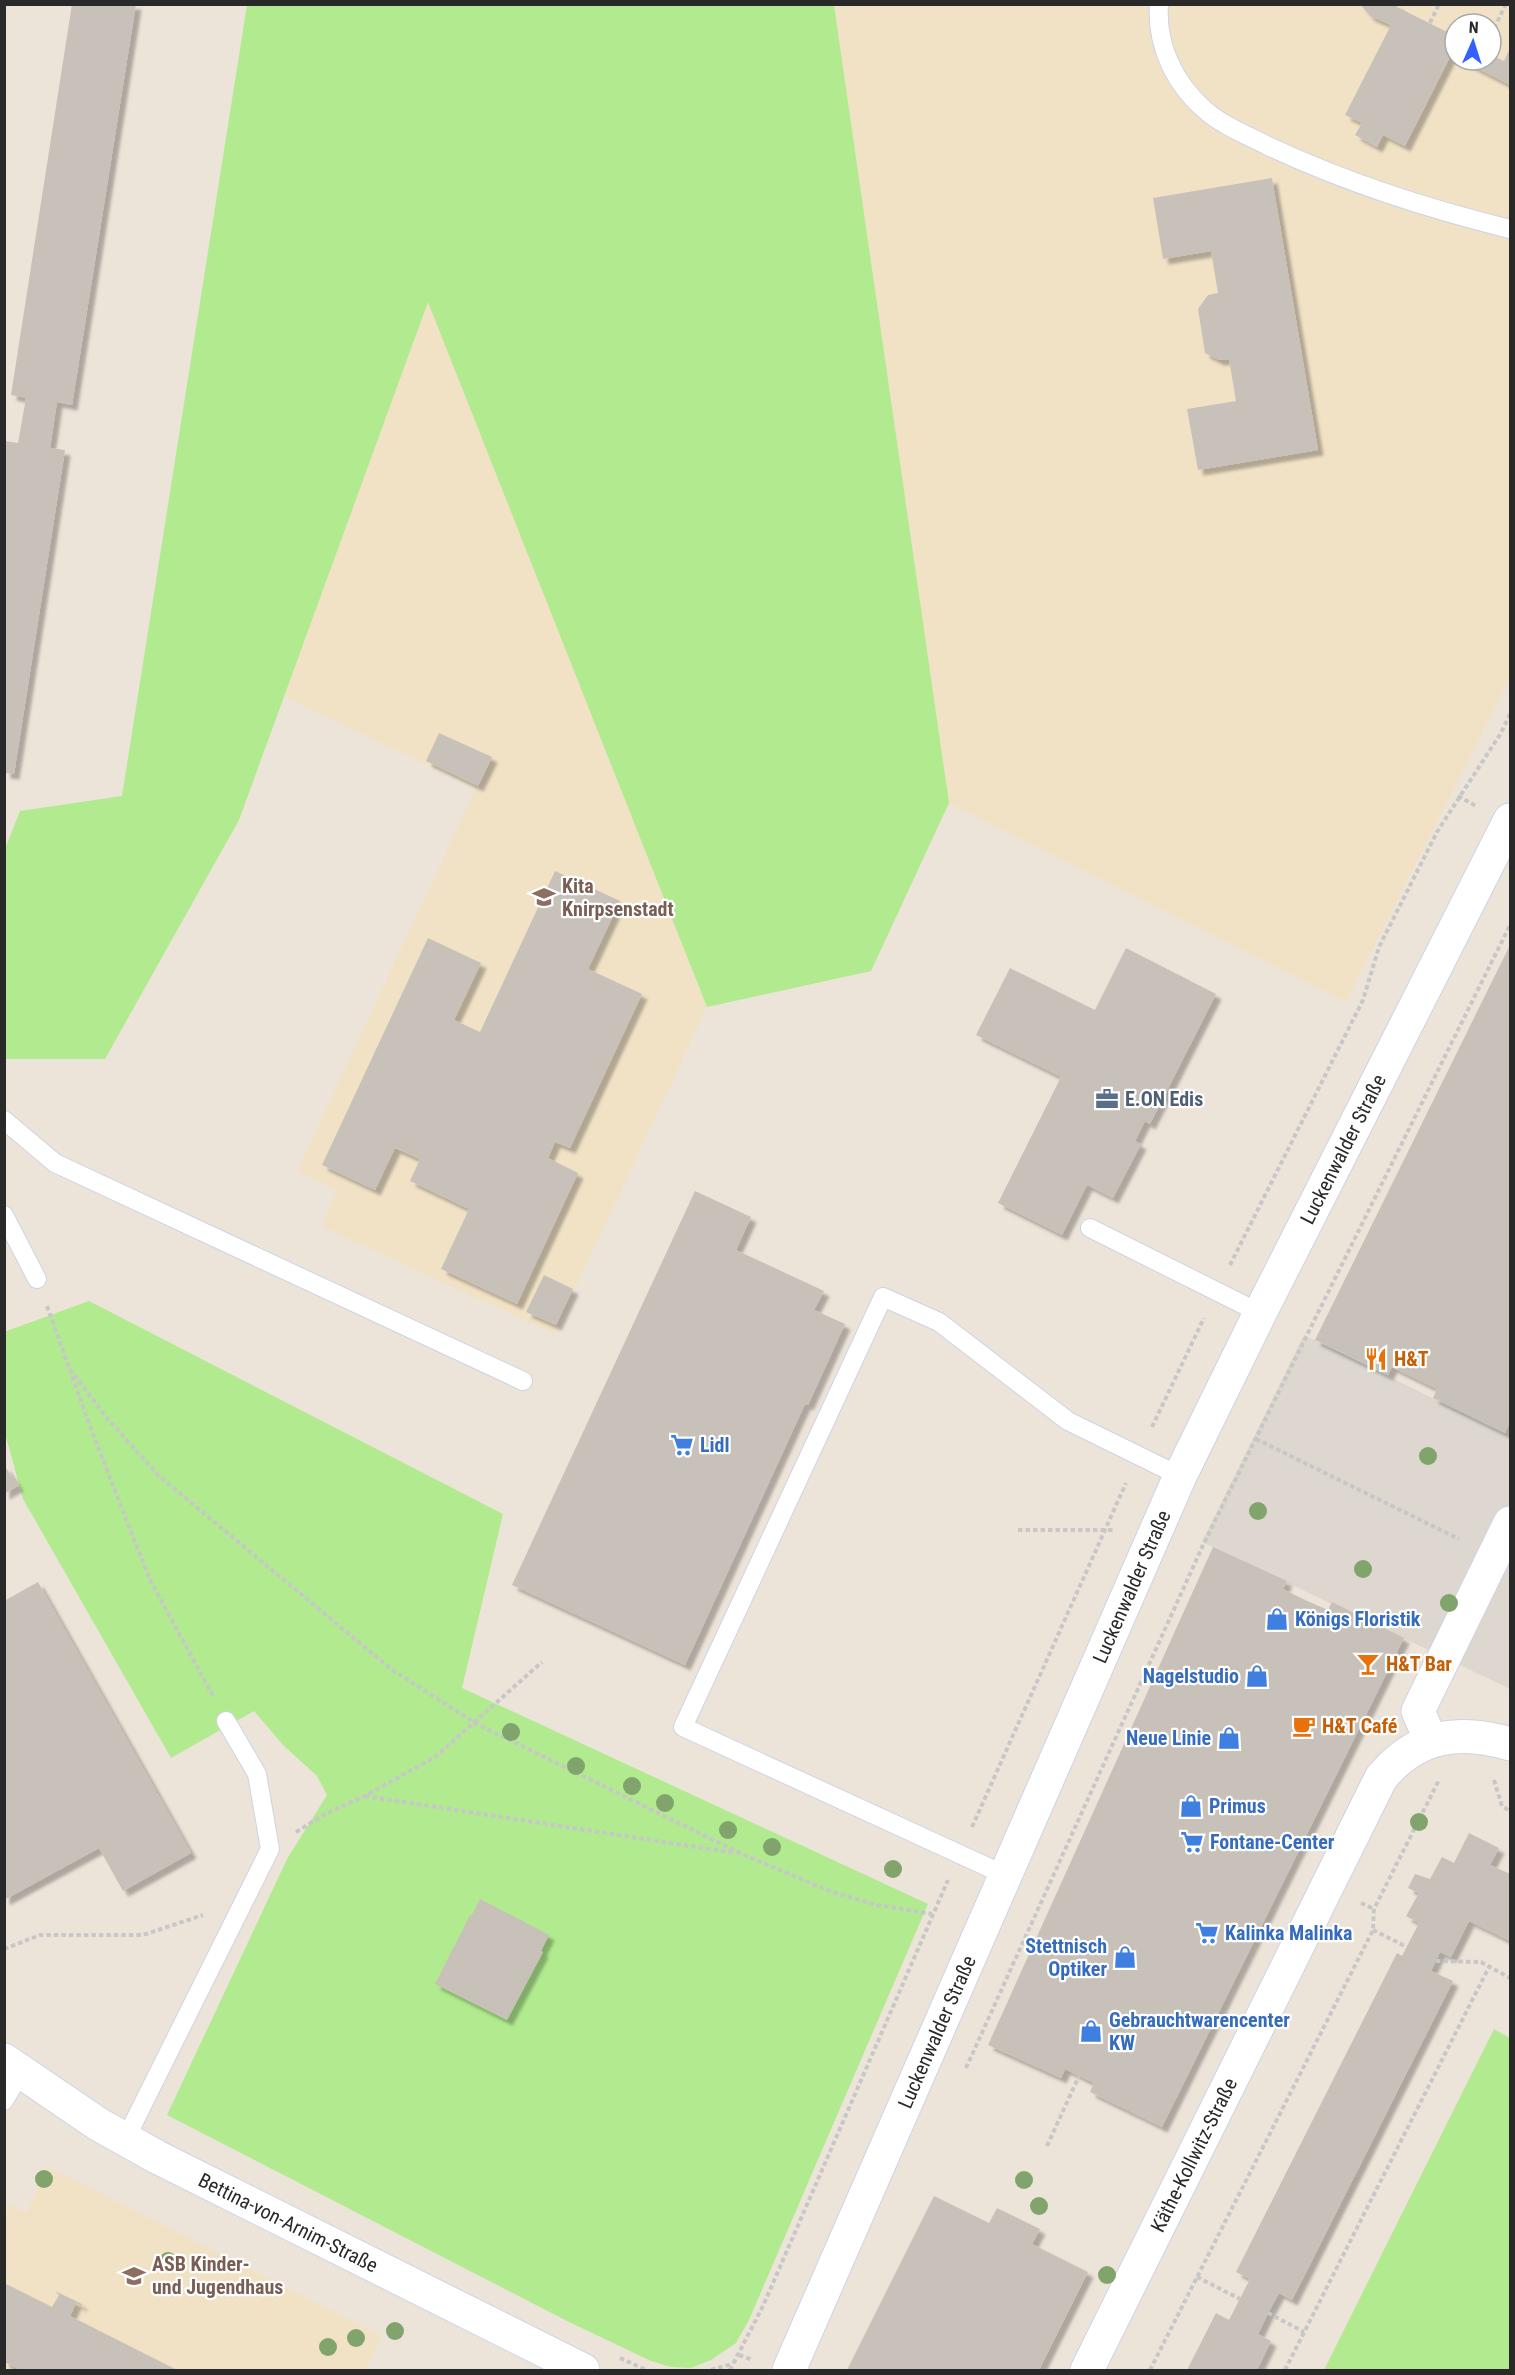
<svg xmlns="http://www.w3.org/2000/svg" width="1515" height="2375" viewBox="0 0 1515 2375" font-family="'Roboto Condensed',sans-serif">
<defs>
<filter id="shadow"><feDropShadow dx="5.5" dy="5.5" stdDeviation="1.5" flood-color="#0004"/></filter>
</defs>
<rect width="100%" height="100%" fill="#ede4d9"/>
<g fill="#f1e2c6" fill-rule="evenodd">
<path d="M834,5H1510V678L1346,1002L949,803ZM1455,24H1491V60H1455Z"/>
<polygon points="428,301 707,1007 554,1334 321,1226 337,1191 297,1171 476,788 284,697"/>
<polygon points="49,2167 382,2336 366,2370 5,2370 4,2215 10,2204 26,2212"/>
</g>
<g fill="#b1ea8f">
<polygon points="247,5 834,5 949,803 871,971 707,1007 428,302 239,820 105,1059 5,1059 5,849 20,811 122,796"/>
<polygon points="89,1301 503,1514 462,1688 928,1904 749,2320 736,2343 711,2360 691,2368 671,2367 651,2361 569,2322 167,2115 287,1859 327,1795 317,1776 283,1745 254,1711 171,1758 23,1499 5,1433 4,1332"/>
<polygon points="1494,2029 1510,2038 1510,2370 1324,2370"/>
</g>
<polygon fill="#ddd7d0" points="1304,1335 1510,1436 1510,1689 1202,1542"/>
<g fill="#c8c1b9" filter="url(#shadow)">
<polygon points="72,4 136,4 72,405 57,402 50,448 65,450 14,774 5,773 5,441 18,443 26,398 11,395"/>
<polygon points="1360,4 1398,4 1397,7 1455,36 1455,57 1451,55 1405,146 1383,135 1377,147 1355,135 1362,123 1345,115 1391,25 1370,16"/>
<polygon points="1510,48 1510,85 1461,60 1491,60 1491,55 1504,61"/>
<polygon points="1272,178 1318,450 1198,470 1187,409 1236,401 1229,359 1219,360 1205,353 1198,309 1208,295 1218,293 1211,251 1163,259 1153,198"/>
<polygon points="439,733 492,757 478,786 426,761"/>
<polygon points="555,871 620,901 588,969 642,994 570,1148 555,1142 548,1158 578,1173 517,1304 441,1269 469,1209 410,1181 420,1159 395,1148 375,1190 322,1165 428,938 481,963 454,1020 480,1032"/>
<polygon points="1510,945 1510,1422 1505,1433 1433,1398 1437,1389 1392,1367 1388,1375 1315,1340"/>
<polygon points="1126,948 1216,994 1150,1124 1145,1121 1135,1141 1141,1144 1113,1198 1087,1185 1062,1235 998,1203 1061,1077 976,1035 1010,968 1095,1010"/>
<polygon points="695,1191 751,1217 736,1250 824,1291 814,1310 845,1324 808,1405 805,1404 685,1665 512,1585"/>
<polygon points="544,1275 573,1289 556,1325 526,1312"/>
<polygon points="4,1465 18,1486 4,1494"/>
<polygon points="1213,1547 1287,1581 1283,1589 1305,1600 1328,1610 1332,1602 1404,1638 1162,2127 1090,2092 1094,2083 1065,2069 1061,2078 988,2045"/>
<polygon points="38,1582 191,1853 123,1891 99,1848 4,1900 4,1601"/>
<polygon points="1469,1833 1499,1848 1490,1865 1508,1873 1510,1872 1510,1941 1469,1921 1451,1957 1440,1952 1431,1971 1453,1981 1292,2300 1279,2293 1268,2313 1258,2334 1271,2341 1257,2370 1187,2370 1216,2313 1229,2320 1250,2279 1236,2272 1397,1953 1402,1956 1419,1923 1406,1916 1419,1893 1408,1888 1415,1874 1430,1879 1442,1857 1454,1863"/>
<polygon points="480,1899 549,1935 541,1951 543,1952 507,2020 435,1984 470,1915 472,1915"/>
<polygon points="934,2196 989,2223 997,2208 1040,2229 1032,2244 1088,2272 1039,2370 847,2370"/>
<polygon points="4,2283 52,2307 59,2295 55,2291 82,2304 81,2306 76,2303 70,2316 177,2370 21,2370 4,2362"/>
</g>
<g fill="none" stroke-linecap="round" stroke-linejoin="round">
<g stroke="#ced3e4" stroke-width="20">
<g id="lane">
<path d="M1159,4C1156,45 1174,83 1205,110C1223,126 1247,135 1268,146C1345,182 1428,209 1510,229"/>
<polyline points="4,1120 55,1163 523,1381"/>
<polyline points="4,1215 37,1279"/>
<polyline points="1090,1228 1260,1313"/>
<polyline points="1005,1875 683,1727 883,1297 939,1322 1068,1421 1180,1476"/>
<polyline points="4,2101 21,2072"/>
<polyline points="125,2140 270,1849 257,1774 226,1721"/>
</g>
</g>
<g stroke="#ced3e4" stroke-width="35">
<g id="street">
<polyline points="1431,1741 1418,1711 1510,1523"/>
<path id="s1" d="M4,2060L98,2124L157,2157L583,2370"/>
<path id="s2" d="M1087,2370L1381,1778C1416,1735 1459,1729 1510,1744"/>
</g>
</g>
<g stroke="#ced3e4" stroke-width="35">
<g id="secondary">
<path id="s3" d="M789,2370L1180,1476L1260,1313L1510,820"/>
</g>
</g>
<g stroke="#c7c7c7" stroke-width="4" stroke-dasharray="4.5 3" stroke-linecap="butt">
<polyline points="1430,23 1439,4"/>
<polyline points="1491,35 1506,4"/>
<polyline points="1458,796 1476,806"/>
<polyline points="1230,1265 1363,1000 1379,947 1437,832 1501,733 1510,714"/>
<polyline points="47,1306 91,1429 150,1580 213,1696"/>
<polyline points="70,1369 106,1417 159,1476 391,1669 475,1723 740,1853 832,1892 877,1905 932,1914"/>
<polyline points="1152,1427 1204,1318"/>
<polyline points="1256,1439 1459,1539"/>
<polyline points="1018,1530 1114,1530"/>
<polyline points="1494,1780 1502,1806 1510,1811"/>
<polyline points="365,1796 736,1853"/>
<polyline points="972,1827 1126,1483"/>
<polyline points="296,1832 327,1813 365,1796 435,1757 542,1662"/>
<polyline points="1361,1903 1374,1909"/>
<polyline points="1373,1930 1407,1947"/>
<polyline points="4,1949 40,1935 143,1935 203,1915"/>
<polyline points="1436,1961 1481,1962 1510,1978"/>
<polyline points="966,2068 1204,1543 1510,925"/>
<polyline points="1047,2146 1079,2076"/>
<polyline points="1197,2277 1240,2299"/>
<polyline points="1268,2313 1304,2332"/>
<polyline points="739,2355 753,2360"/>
<polyline points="620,2358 646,2370"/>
<polyline points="711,2370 732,2364"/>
<polyline points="730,2370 763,2306 948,1880"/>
<polyline points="1150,2370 1373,1930 1374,1909 1439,1780"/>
<polyline points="1285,2370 1489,1967"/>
</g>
<use href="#lane" stroke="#fff" stroke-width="18"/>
<use href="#street" stroke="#fff" stroke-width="33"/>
<use href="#secondary" stroke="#fff" stroke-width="33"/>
</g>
<g fill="#81a36c">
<circle cx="1428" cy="1456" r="9"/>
<circle cx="1258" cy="1511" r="9"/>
<circle cx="1363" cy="1569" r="9"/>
<circle cx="1449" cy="1603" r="9"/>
<circle cx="511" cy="1732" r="9"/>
<circle cx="576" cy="1766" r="9"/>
<circle cx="632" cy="1786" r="9"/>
<circle cx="665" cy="1803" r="9"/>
<circle cx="1419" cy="1822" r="9"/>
<circle cx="728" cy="1830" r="9"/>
<circle cx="772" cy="1847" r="9"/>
<circle cx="893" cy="1869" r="9"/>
<circle cx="44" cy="2179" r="9"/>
<circle cx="1024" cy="2180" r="9"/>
<circle cx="1039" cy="2206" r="9"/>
<circle cx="168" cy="2261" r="9"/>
<circle cx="1107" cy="2275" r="9"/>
<circle cx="395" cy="2331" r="9"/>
<circle cx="356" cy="2338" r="9"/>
<circle cx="328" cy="2347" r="9"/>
</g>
<defs>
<g id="school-bare" transform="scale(1.8)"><path d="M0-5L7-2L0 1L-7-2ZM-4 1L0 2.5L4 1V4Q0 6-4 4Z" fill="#8d6e63" stroke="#fff" stroke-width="2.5" paint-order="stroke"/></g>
<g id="office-bare" transform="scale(1.8)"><path d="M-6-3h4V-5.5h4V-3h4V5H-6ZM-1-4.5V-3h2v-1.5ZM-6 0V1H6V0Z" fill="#5c6f8a" stroke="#fff" stroke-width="2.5" paint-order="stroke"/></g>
<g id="restaurant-bare" transform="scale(1.8)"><path d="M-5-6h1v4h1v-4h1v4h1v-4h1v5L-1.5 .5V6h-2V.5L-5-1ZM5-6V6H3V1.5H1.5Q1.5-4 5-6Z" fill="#e8710a" stroke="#fff" stroke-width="2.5" paint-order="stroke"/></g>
<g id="supermarket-bare" transform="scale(1.8)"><path d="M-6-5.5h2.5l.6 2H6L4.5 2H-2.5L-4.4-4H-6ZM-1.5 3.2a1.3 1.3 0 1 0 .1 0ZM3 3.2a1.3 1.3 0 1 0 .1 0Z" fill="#3f7fe0" stroke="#fff" stroke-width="2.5" paint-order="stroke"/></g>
<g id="shop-bare" transform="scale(1.8)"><path d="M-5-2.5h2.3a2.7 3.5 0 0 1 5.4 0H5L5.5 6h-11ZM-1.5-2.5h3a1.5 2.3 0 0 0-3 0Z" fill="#3f7fe0" stroke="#fff" stroke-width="2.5" paint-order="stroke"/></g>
<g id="bar-bare" transform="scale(1.8)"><path d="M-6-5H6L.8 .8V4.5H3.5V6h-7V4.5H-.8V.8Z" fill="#e8710a" stroke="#fff" stroke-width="2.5" paint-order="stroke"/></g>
<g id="cafe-bare" transform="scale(1.8)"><path d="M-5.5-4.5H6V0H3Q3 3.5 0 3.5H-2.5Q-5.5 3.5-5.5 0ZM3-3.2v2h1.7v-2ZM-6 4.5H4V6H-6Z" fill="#e8710a" stroke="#fff" stroke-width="2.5" paint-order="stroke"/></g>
</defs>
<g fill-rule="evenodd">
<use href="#school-bare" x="544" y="897"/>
<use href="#office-bare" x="1107" y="1099"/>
<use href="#restaurant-bare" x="1376" y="1359"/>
<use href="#supermarket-bare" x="682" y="1445"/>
<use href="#shop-bare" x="1277" y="1619"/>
<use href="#bar-bare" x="1368" y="1664"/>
<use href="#shop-bare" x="1257" y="1676"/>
<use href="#cafe-bare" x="1304" y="1726"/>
<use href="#shop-bare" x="1229" y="1738"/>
<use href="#shop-bare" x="1191" y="1806"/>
<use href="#supermarket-bare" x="1192" y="1842"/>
<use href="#supermarket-bare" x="1207" y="1933"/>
<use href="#shop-bare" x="1125" y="1957"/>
<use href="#shop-bare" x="1091" y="2031"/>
<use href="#school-bare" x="134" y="2276"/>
</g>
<g text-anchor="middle" stroke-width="4.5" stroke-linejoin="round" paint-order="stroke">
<g font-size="20" font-weight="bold" fill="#785e54" stroke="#fff" text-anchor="start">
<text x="562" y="893">Kita<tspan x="562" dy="23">Knirpsenstadt</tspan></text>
<text x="152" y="2271">ASB Kinder-<tspan x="152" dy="23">und Jugendhaus</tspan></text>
</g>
<g font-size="20" font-weight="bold" fill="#4e5e75" stroke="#fff" text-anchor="start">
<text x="1125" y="1106">E.ON Edis</text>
</g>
<g font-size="20" fill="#292929" stroke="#fff">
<text dy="7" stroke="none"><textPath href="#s3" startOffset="1341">Luckenwalder Straße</textPath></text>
<text dy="7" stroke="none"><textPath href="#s3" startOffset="855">Luckenwalder Straße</textPath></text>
<text dy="7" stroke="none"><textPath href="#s3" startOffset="369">Luckenwalder Straße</textPath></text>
<text dy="7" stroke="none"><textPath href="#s2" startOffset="240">Käthe-Kollwitz-Straße</textPath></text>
<text dy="7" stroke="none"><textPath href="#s1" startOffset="328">Bettina-von-Arnim-Straße</textPath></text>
</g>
<g font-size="20" font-weight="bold" fill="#c56008" stroke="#fff" text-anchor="start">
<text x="1394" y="1366">H&amp;T</text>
<text x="1386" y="1671">H&amp;T Bar</text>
<text x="1322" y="1733">H&amp;T Café</text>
</g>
<g font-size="20" font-weight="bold" fill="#366cbe" stroke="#fff" text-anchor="start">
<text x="700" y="1452">Lidl</text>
<text x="1295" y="1626">Königs Floristik</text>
<text x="1239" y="1683" text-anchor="end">Nagelstudio</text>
<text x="1211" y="1745" text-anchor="end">Neue Linie</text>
<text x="1209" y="1813">Primus</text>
<text x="1210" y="1849">Fontane-Center</text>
<text x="1225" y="1940">Kalinka Malinka</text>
<text x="1107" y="1953" text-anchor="end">Stettnisch<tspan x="1107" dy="23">Optiker</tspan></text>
<text x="1109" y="2027">Gebrauchtwarencenter<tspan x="1109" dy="23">KW</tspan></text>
</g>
</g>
<rect width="1515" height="2375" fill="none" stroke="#292929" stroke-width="12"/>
<g transform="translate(1473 42) rotate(3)"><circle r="28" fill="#ffffff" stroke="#a9a9a9" stroke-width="1.5"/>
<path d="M0-4.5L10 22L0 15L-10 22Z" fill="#3460ff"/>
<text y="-9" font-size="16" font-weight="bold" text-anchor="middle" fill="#292929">N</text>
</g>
</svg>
